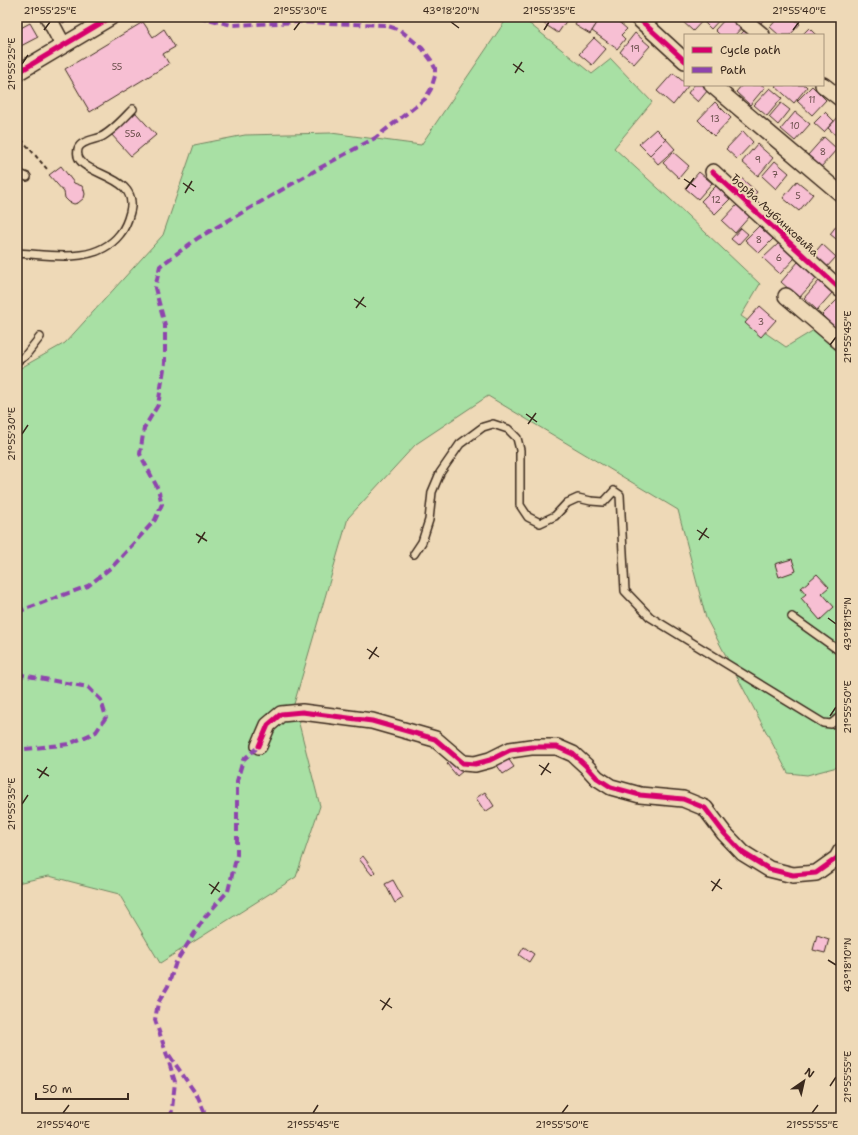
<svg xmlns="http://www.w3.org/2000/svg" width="858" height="1135" viewBox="0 0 858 1135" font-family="'Shantell Sans',sans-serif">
<rect width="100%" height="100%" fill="#eed9b7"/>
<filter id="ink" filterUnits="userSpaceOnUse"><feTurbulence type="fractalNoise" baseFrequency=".025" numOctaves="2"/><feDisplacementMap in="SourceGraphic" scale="8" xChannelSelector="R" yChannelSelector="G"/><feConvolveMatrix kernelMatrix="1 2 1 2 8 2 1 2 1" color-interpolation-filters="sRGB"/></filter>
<g filter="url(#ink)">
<polygon fill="#a8e0a4" stroke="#728561" points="508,17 521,17 592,74 611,59 652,102 614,148 669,198 760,284 741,316 786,347 814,330 841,351 841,766 807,775 788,773 706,618 678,510 488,396 416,444 348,518 294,704 320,806 296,877 160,963 119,894 49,876 17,883 17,370 65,343 163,235 194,145 245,135 331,133 421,145"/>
<g fill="#f7bfd3" stroke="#3b2a1e">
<polygon points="60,17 74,17 63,23"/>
<polygon points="548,17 569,17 558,33 543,23"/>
<polygon points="579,17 601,17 590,34 575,25"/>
<polygon points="601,17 613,17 627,29 621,35 625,39 617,49 592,31"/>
<polygon points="683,17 706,17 693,31 681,20"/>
<polygon points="706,17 722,17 711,29 703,21"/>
<polygon points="727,17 733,17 743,26 735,35 720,35 715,30"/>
<polygon points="751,17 766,17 760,24"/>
<polygon points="779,17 792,17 800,24 790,35 779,35 770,27"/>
<polygon points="143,22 153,37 164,29 175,47 163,54 169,64 90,112 65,69"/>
<polygon points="30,23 38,37 17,48 17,30"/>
<polygon points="809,28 816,35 802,35"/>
<polygon points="745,30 750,35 740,35"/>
<polygon points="635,33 650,46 634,64 620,52"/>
<polygon points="594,38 606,49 592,65 579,54"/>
<polygon points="673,73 685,83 685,85 688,86 673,105 657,91"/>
<polygon points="694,85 702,85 708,90 698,102 688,93"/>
<polygon points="742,85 762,85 765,87 750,105 736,92"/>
<polygon points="776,85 805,85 807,87 794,103 775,86"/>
<polygon points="812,86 826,100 812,115 797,101"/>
<polygon points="770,88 782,98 767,116 754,105"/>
<polygon points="715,102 731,118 714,136 698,120"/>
<polygon points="781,103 790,110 778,125 769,117"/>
<polygon points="135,112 156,135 131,156 111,134"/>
<polygon points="795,112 810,124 795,141 781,129"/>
<polygon points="825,112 834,121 824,132 814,123"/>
<polygon points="841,114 841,140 828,128"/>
<polygon points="656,129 666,139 650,155 639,144"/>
<polygon points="743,131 753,142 737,159 726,149"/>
<polygon points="824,137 837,149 821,167 808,155"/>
<polygon points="666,139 675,149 658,164 650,155"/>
<polygon points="757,144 773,158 758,176 742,162"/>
<polygon points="673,152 689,166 679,178 663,163"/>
<polygon points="775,161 789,173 776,189 762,176"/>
<polygon points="61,166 74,183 82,186 84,190 85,194 84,198 78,203 74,204 69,202 65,198 64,192 49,175"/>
<polygon points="699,172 712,183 698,199 685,188"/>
<polygon points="739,176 757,192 751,199 732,183"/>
<polygon points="17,181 22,182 17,205"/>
<polygon points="797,181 813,194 799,211 783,198"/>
<polygon points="716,186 730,199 715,214 701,201"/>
<polygon points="737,205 750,216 735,233 722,221"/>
<polygon points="841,220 841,243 830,234"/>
<polygon points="759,226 773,239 759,253 745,240"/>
<polygon points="741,228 748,234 738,245 731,239"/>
<polygon points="779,243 795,258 780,274 763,258"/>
<polygon points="822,244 836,257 826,268 812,256"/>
<polygon points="798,262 817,278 799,298 781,282"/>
<polygon points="819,281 832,293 817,310 804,298"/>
<rect x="17" y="291" width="4" height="19"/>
<polygon points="839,298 841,299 841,324 836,329 822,315"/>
<polygon points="760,306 776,320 761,337 745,323"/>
<polygon points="792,559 796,571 779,577 775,564"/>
<polygon points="817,574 829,587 822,593 834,607 820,620 801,598 806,594 801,588"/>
<polygon points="505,754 514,767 503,774 494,761"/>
<polygon points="453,759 463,771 457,776 447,764"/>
<polygon points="485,792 494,806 485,812 476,798"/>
<polygon points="363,856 375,872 372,875 359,859"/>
<polygon points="393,880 403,898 395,903 385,884"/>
<polygon points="817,935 829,939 825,953 813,950"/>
<polygon points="524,947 534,954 529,962 519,955"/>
</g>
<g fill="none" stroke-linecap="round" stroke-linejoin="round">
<g stroke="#3b2a1e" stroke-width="10">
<g id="lane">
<polyline points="17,173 27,177"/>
<path d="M17,253C51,255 96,265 120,234C125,228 128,220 130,212C141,171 71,177 78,149C80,141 94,140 101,137C113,131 124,118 133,109"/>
<polyline points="17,361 25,356 40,337"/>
<polyline points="414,554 422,542 429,520 432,492 440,473 460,444 483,427 493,424 508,429 517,438 520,450 520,505 528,517 540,523 555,516 567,503 578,498 591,501 604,502 614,491 620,495 625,591 650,617 823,723 831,724 841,716"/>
<polyline points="792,617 841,652"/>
</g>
</g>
<g stroke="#3b2a1e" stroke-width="18">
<g id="street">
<polyline points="48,17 63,45"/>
<polyline points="637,17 685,61"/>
<polyline points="740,17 762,35"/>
<polyline points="17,73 111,17"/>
<polyline points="712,85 841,194"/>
<polyline points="823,85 841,99"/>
<polyline points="713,172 841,290"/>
<polyline points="786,296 841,343"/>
<polyline points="259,746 268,725 281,714 302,712 372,721 435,739 463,763 475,764 490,760 510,750 531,747 557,747 573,754 586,766 597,778 611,787 640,795 683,799 705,808 724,833 743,853 769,869 793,875 816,873 837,858 841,851"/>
</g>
</g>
<polyline stroke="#3b2a1e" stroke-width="2" stroke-dasharray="4 3" stroke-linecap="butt" points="17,134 47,169"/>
<use href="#lane" stroke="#eed9b7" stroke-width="7"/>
<use href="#street" stroke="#eed9b7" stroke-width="15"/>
<g stroke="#8e44ad" stroke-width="4" stroke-dasharray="8 4" stroke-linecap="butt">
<polyline points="17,612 88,586 114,565 155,520 162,504 158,489 140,454 144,428 158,405 165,363 165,325 155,288 160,266 198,238 316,170 375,138 425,99 431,89 435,76 435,68 431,60 422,48 400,30 385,25 300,22 232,25 200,17"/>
<polyline points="17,674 88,687 101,700 106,717 96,732 69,744 17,750"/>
<polyline points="169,1055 198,1097 207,1118"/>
<polyline points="171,1118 175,1082 165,1049 155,1020 158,1003 168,986 176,962 205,917 228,891 237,855 237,781 243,760 259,746"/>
</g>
<g stroke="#eed9b7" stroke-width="8">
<g id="cycleway">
<polyline points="637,17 685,61"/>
<polyline points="17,73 111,17"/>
<polyline points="713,172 841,290"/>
<polyline points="259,746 268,725 281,714 302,712 372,721 435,739 463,763 475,764 490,760 510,750 531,747 557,747 573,754 586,766 597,778 611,787 640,795 683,799 705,808 724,833 743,853 769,869 793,875 816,873 837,858 841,851"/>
</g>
</g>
<use href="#cycleway" stroke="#d6006c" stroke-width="5"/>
</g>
</g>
<path fill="none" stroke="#3b2a1e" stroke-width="1.5" d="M451,22L459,28M44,30L50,22M294,30L300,22M544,30L549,22M793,30L799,22M22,64L28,55M513,64L524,72M515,73L522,62M684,179L696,187M183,183L194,191M686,189L694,178M185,193L192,181M354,299L366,307M356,308L364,297M830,345L836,337M526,414L537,422M528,424L536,413M22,434L28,425M697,530L709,538M196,534L207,541M699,540L707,528M198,543L205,532M828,618L836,624M367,649L379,657M369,659L377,647M830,716L836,707M539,765L551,773M37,769L49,776M541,775L549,763M39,778L47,767M22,804L28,795M711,881L722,889M209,884L220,892M712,891L720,879M211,894L219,882M828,960L836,965M380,1000L392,1008M382,1010L390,998M830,1086L836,1077M63,1113L69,1105M313,1113L318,1105M562,1113L568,1105M812,1113L818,1105"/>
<g text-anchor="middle" stroke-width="4" stroke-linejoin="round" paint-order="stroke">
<g font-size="9" fill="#6a4f4b">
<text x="635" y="52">19</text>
<text x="117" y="70">55</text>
<text x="812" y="103">11</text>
<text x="715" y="122">13</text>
<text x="795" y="129">10</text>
<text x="133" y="137">55a</text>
<text x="823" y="155">8</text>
<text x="758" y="163">9</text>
<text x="775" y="178">7</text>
<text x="798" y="199">5</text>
<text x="716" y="203">12</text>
<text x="759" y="243">8</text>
<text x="779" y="261">6</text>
<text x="761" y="325">3</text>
</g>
<g font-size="11" fill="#3b2a1e" stroke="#eed9b7">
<text transform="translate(775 215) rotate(43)" y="4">Ђорђа Љубинковића</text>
</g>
</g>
<rect width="858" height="1135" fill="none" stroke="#eed9b7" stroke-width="44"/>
<rect x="684" y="34" width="140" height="52" fill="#eed9b7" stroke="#a6937a"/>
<rect x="692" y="47" width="20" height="6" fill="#d6006c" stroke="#a6937a"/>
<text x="720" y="54" font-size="12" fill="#3b2a1e">Cycle path</text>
<rect x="692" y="67" width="20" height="6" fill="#8e44ad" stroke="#a6937a"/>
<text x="720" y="74" font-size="12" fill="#3b2a1e">Path</text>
<g transform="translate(804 1081) rotate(34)" stroke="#eed9b7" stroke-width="3" paint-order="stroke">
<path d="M0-3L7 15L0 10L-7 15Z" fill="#3b2a1e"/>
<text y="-6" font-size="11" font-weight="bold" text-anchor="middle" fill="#3b2a1e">N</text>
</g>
<path d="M36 1093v6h92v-6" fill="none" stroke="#3b2a1e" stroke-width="2"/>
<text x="42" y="1093" font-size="12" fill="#3b2a1e" stroke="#eed9b7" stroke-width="3" paint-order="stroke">50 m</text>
<rect x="22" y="22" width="814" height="1091" fill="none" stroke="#3b2a1e" stroke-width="1.5"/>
<g font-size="10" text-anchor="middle" fill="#3b2a1e">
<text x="50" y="14">21°55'25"E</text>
<text x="300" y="14">21°55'30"E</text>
<text x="451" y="14">43°18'20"N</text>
<text x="549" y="14">21°55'35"E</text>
<text x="799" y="14">21°55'40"E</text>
<text transform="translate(11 64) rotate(-90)" y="4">21°55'25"E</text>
<text transform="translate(847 337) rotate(-90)" y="4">21°55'45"E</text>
<text transform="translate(11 434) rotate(-90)" y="4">21°55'30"E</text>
<text transform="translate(847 624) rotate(-90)" y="4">43°18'15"N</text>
<text transform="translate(847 707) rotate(-90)" y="4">21°55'50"E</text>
<text transform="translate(11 804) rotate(-90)" y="4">21°55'35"E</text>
<text transform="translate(847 965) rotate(-90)" y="4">43°18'10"N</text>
<text transform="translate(847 1077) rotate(-90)" y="4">21°55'55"E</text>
<text x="63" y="1128">21°55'40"E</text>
<text x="313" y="1128">21°55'45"E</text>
<text x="562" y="1128">21°55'50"E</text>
<text x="812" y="1128">21°55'55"E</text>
</g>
</svg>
